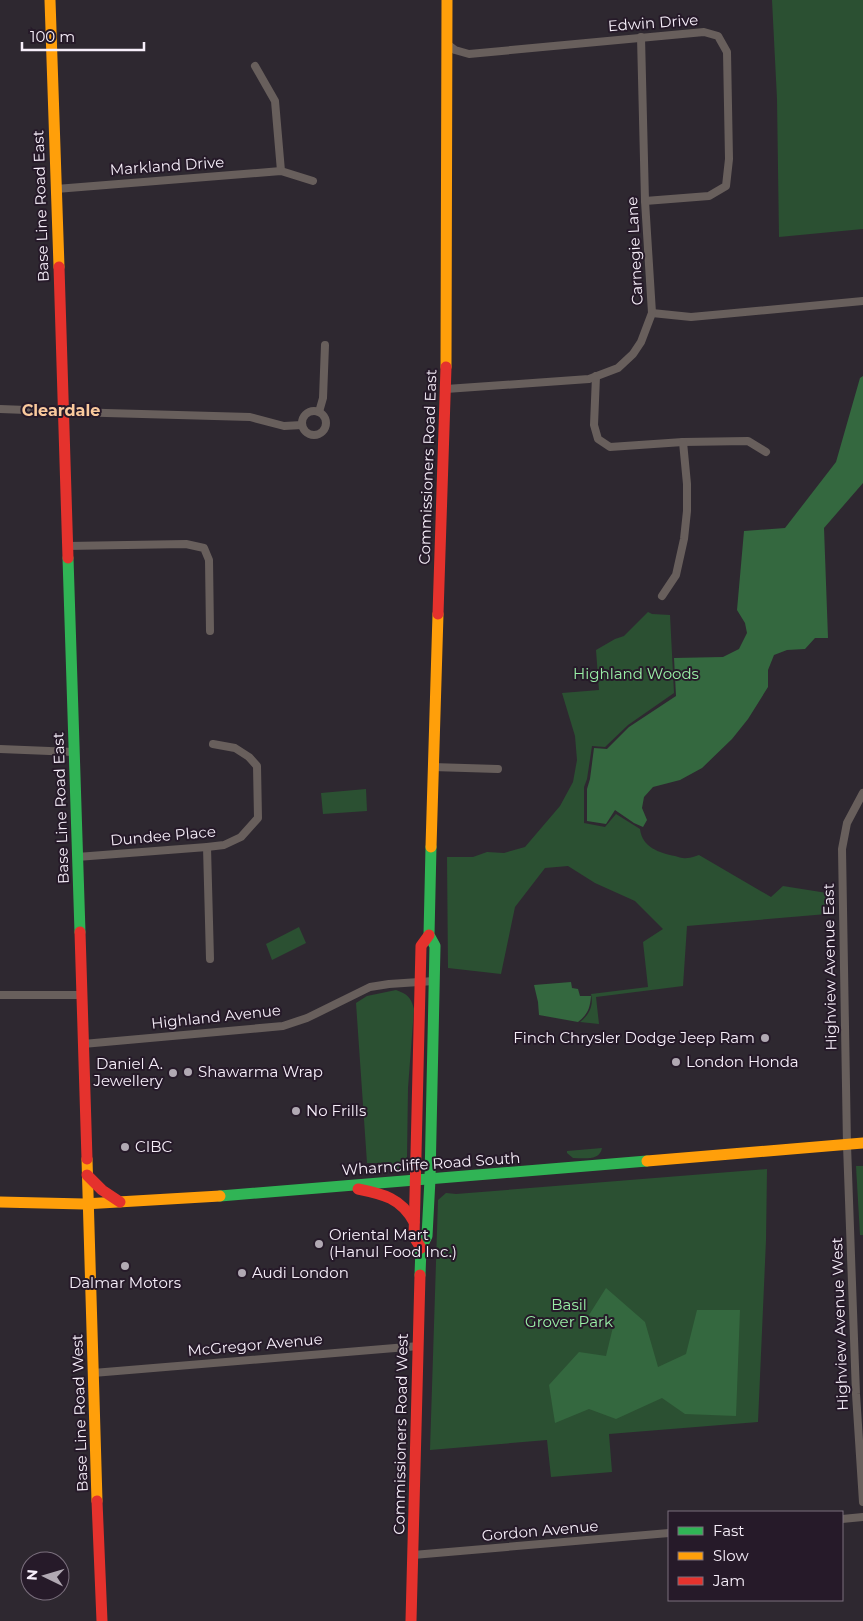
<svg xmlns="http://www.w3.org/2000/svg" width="863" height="1621" viewBox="0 0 863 1621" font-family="Montserrat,sans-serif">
<rect width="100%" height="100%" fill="#2e2830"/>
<g fill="#2b5032">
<polygon points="772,0 863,0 863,229 779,237 777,99"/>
<path d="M648,612L652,614L670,615L674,693L628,725L605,747L592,746L587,779L584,787V823L605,827L616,814L640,829C642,847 659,853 675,856C679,857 683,859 687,858C691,858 695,856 699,855L771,897L783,886L827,893V914L687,926L683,986L596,997L599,1024L580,1022C589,1015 594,1005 591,994L648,987L643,942L663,929L635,901L595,883L568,866L545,868L515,907L501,974L448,968L447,857H473L487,852L504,853L525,847L560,806L573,782L577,760L575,736L562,693L599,690L596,650L615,639L624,636Z"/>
<polygon points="366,789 367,811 323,814 321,793"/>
<polygon points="299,927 306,943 272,960 266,944"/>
<path d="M396,990C407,994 411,997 414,1009L408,1088L407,1157L404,1166L397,1172L390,1163H367L356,1003L367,996Z"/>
<path d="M602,1148C600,1161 584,1158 573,1158L567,1153V1151Z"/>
<polygon points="856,1166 863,1166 863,1235 860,1235"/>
<polygon points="767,1169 766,1240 758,1422 609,1434 612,1472 551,1477 547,1440 430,1450 438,1200 446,1193 456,1194"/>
</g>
<g fill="#34683f">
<polygon points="863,376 863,483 824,528 828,638 815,638 805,649 787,650 774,655 768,670 768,687 748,719 732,739 702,768 680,780 653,787 644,797 642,808 647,820 643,827 634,823 615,810 606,824 587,821 587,789 590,779 594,748 607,749 629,727 676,696 674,658 723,657 739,649 747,633 745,623 737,610 744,531 785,528 836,462 860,378"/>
<path d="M571,982L572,988L578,989L580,996H591C590,1008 588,1014 578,1022L539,1015L538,1002L534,985Z"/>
<polygon points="606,1288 645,1322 658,1367 686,1354 697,1310 740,1310 736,1416 685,1414 662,1398 616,1419 589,1409 555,1423 549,1385 579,1352 606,1356 613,1327 589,1315"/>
</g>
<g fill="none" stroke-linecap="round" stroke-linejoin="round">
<g stroke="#685f5c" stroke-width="8">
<polyline points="447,44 455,50 469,54 704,32 718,36 727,52 729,159 726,186 709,196 645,201"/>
<polyline points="255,66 275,101 281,171"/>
<polyline points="56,189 281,171 313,181"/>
<polyline points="652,313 691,317 863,301"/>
<polyline points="596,376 594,425 598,439 610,447 683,442 748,441 766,452"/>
<polyline points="446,389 589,379 618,368 633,354 641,342 652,313 645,201 641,37"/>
<polyline points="0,409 106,413 250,417 284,426 302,425"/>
<circle cx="314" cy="423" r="12"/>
<polyline points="319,412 323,398 325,345"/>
<polyline points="67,546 186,544 204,548 209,560 210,631"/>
<polyline points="662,596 676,575 684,539 687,511 687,484 683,442"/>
<polyline points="0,749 74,752"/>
<polyline points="432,767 498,769"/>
<polyline points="863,793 847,823 842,849 847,1145 856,1394 863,1502"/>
<polyline points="207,847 210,959"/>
<polyline points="77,857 207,847 224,845 241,837 258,818 257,766 249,757 235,748 213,744"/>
<polyline points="0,995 82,995"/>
<polyline points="83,1044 283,1026 307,1018 370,987 389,984 434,981"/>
<polyline points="93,1373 419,1346"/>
<polyline points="842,1519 863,1517"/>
<polyline points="413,1555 669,1533"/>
</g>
<g stroke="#30b455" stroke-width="11">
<polyline points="68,558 80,932"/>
<polyline points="220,1196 647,1161"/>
<polyline points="420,1275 421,1248 427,1236 430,1179 435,946 429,935 431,847"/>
</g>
<g stroke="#ff9f0a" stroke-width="11">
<polyline points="50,0 59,267"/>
<polyline points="446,367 447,0"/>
<polyline points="431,847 438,614"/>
<polyline points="87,1159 97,1501"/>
<polyline points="647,1161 863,1143"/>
<polyline points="0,1202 84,1204 220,1196"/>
</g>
<g stroke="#e5322d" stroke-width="11">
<polyline points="59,267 68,558"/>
<polyline points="438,614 446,367"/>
<polyline points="80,932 87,1159"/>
<polyline points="87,1175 102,1190 120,1202"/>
<path d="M358,1189C383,1194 401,1198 414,1222"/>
<polyline points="421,1248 414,1237 421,946 429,935"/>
<polyline points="97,1501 102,1621"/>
<polyline points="411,1621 420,1275"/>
</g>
</g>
<g fill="#b1a9b3" stroke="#261a29" stroke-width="2">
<circle cx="765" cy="1038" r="5"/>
<circle cx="676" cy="1062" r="5"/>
<circle cx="188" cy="1072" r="5"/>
<circle cx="173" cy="1073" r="5"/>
<circle cx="296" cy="1111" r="5"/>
<circle cx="125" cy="1147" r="5"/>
<circle cx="319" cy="1244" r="5"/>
<circle cx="125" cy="1266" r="5"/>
<circle cx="242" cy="1273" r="5"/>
</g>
<g text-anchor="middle" stroke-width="4" stroke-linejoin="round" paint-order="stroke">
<g font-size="15" fill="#f7effa" stroke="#261a29">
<text transform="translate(653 23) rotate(-4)" y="5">Edwin Drive</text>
<text transform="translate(167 166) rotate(-4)" y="5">Markland Drive</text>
<text transform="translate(41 206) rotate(-92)" y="5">Base Line Road East</text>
<text transform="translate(635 251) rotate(-93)" y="5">Carnegie Lane</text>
<text transform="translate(428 467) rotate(-88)" y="5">Commissioners Road East</text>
<text transform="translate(61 808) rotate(-92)" y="5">Base Line Road East</text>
<text transform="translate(163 836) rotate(-5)" y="5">Dundee Place</text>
<text transform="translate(830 967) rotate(-91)" y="5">Highview Avenue East</text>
<text transform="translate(216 1017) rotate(-6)" y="5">Highland Avenue</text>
<text transform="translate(431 1164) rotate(-4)" y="5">Wharncliffe Road South</text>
<text transform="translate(840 1324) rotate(-92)" y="5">Highview Avenue West</text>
<text transform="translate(255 1345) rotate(-5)" y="5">McGregor Avenue</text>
<text transform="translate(80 1413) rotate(-92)" y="5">Base Line Road West</text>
<text transform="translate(401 1434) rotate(-89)" y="5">Commissioners Road West</text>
<text transform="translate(540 1531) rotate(-5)" y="5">Gordon Avenue</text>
</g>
<g font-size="15" fill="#99efa6" stroke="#261a29">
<text x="636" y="679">Highland Woods</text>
<text x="569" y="1310">Basil<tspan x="569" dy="17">Grover Park</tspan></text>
</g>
<g font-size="15" fill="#f7effa" stroke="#261a29" text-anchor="start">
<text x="755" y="1043" text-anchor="end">Finch Chrysler Dodge Jeep Ram</text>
<text x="686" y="1067">London Honda</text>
<text x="163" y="1069" text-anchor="end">Daniel A.<tspan x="163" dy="17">Jewellery</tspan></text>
<text x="198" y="1077">Shawarma Wrap</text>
<text x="306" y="1116">No Frills</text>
<text x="135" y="1152">CIBC</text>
<text x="329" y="1240">Oriental Mart<tspan x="329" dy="17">(Hanul Food Inc.)</tspan></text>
<text x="252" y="1278">Audi London</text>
<text x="125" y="1288" text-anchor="middle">Dalmar Motors</text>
</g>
<g font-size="16" font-weight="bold" fill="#faca9d" stroke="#261a29">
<text x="61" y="416">Cleardale</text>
</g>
</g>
<rect x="668" y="1511" width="175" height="90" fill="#261a29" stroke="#7a6f7d"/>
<rect x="678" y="1527" width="25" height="8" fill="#30b455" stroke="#7a6f7d"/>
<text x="713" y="1536" font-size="15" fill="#f7effa">Fast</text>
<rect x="678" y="1552" width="25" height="8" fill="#ff9f0a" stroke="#7a6f7d"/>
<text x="713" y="1561" font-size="15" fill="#f7effa">Slow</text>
<rect x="678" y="1577" width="25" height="8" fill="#e5322d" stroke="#7a6f7d"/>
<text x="713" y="1586" font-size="15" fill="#f7effa">Jam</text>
<g transform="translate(45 1576) rotate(275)"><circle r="24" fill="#261a29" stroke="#7a6f7d"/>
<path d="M0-4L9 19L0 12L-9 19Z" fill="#b1a9b3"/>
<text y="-8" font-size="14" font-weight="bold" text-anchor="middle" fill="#f7effa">N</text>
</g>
<path d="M22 42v8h122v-8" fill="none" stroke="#f7effa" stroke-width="2.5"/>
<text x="30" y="42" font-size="15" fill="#f7effa" stroke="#261a29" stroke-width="4" paint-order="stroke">100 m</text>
</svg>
